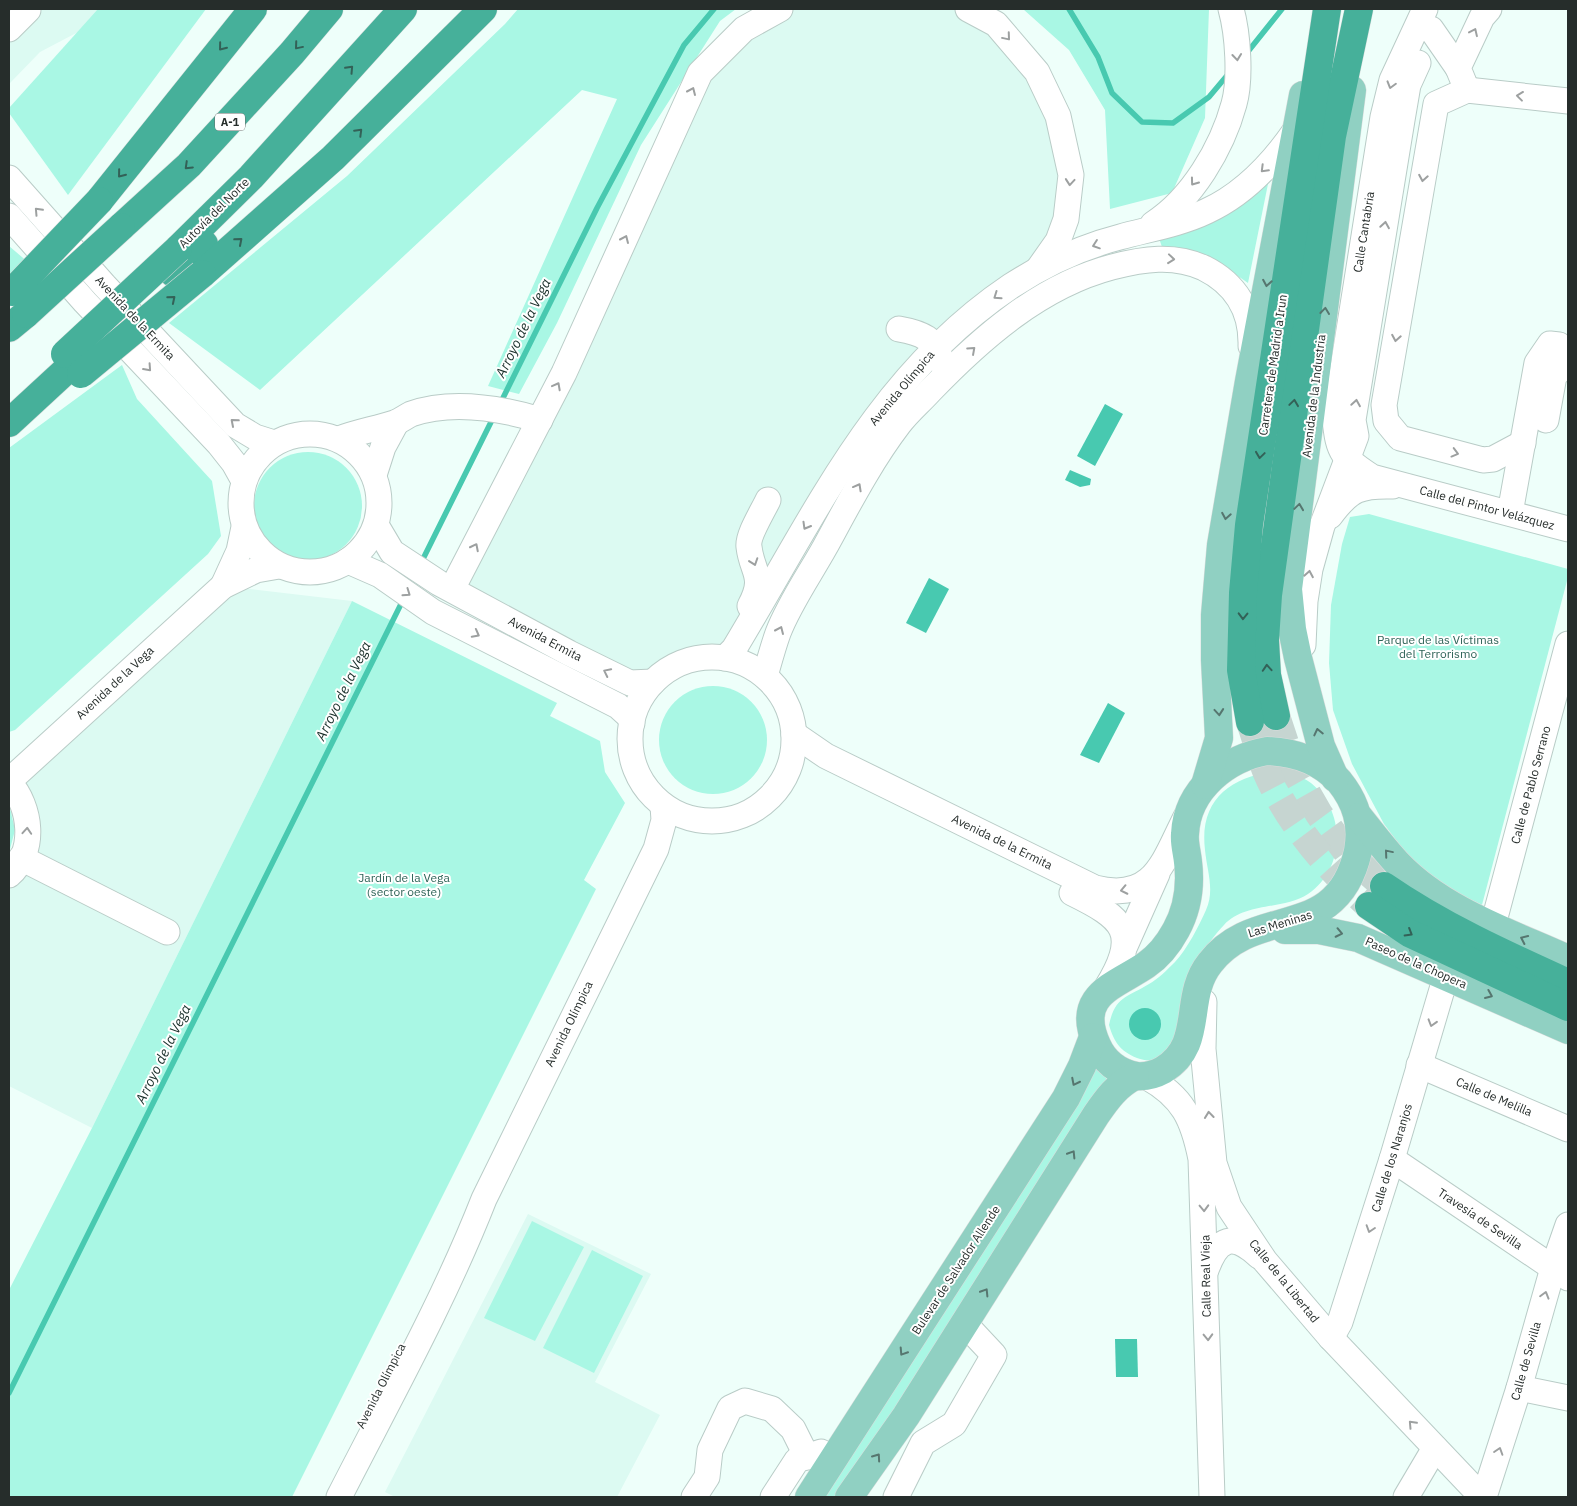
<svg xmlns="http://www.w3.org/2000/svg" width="1577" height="1506" viewBox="0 0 1577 1506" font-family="'IBM Plex Sans',sans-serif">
<rect width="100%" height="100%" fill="#eefffa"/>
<g fill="#dcfaf2">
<polygon points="9,9 122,9 40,52 9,84"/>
<polygon points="780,9 968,9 1037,72 1071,175 1058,241 955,328 725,658 701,658 676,665 653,682 452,590 700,73"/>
<polygon points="223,586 352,601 92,1128 9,1086 9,875 21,858 15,789"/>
<polygon points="528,1214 651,1274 595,1382 660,1415 617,1497 395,1497 385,1492"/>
</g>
<g fill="#a9f7e4">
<polygon points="98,9 206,9 68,195 9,113 9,108"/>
<polygon points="518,9 736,9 720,21 641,145 557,323 519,394 488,386 617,99 582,90 260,390 169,323 347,176 505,24"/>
<polygon points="1023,9 1209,9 1205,118 1172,193 1110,209 1105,110 1069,50"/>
<polygon points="1269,179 1248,283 1219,263 1162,247 1158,235"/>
<polygon points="9,246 29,263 9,283"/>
<polygon points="122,365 137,399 212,481 221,536 208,554 15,730 9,732 9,448"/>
<circle cx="308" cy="506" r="54"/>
<polygon points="1369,514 1568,569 1568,577 1482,905 1451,890 1416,867 1384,824 1352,764 1333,710 1329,663 1331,605 1342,544 1350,517"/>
<polygon points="352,601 557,703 550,716 600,741 605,772 625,803 584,880 596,889 292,1497 9,1497 9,1290 92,1128"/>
<circle cx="713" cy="740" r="54"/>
<path d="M1275,771C1288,773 1300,775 1311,783C1346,811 1346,868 1308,894C1284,910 1245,902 1224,925C1215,934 1203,951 1198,962C1187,988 1184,1076 1137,1058C1120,1051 1114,1042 1109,1025C1115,996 1128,997 1149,984C1158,979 1167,970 1175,962C1187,949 1199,926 1206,910C1215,890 1207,871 1205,850C1199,800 1230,777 1275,771Z"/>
<polygon points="9,804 15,830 9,853"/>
<polygon points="1093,1066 1110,1082 843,1497 820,1497"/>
<polygon points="532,1221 584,1247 535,1341 484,1318"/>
<polygon points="592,1250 643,1276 594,1373 543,1348"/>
</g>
<g fill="#48c9b0">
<polygon points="1105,404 1123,414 1095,466 1077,456"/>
<polygon points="1070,470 1091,479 1090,485 1080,487 1065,480"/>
<polygon points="929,578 949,589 926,633 906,623"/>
<polygon points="1108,703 1125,713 1099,763 1080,755"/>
<circle cx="1145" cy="1024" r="16"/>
<polygon points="1115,1339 1137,1339 1138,1377 1116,1377"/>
</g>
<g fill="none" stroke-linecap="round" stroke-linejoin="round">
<g stroke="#48c9b0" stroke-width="5.5">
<polyline points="1069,9 1098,57 1112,93 1142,122 1173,123 1209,97 1230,72"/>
<polyline points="1246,54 1282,9"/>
<polyline points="500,404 597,208 684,45 714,9"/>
<polyline points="420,565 494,416"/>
<polyline points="9,1393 404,598"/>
</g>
<g stroke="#c6d5d1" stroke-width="28" stroke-dasharray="28 14" stroke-linecap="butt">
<polyline points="1276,716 1294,770 1319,814 1349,855 1384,886"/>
<path d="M1250,722C1257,741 1261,762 1270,780C1295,831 1328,868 1369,906"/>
</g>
<g stroke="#b9ccc7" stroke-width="27">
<g id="minor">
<polyline points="968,9 996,24 1037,72 1058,116 1071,175 1066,219 1058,241 1039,268"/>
<path d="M1425,9L1392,80L1383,117L1335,418C1338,454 1343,458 1372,477L1568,529"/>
<polyline points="9,29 28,10"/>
<polyline points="1431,29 1458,68"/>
<polyline points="1467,90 1458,68 1482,17 1489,9"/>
<polyline points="9,178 104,285 235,425 255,437 274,443"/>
<polyline points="9,216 85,302 219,444 234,463 244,481"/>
<path d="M1153,224C1192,199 1222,148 1234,104C1241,79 1238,34 1231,9"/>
<path d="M899,329C922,333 935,338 942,363"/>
<circle cx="310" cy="503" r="69"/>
<path d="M339,439C357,432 376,429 394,423C400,421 405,417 411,414C451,400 500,408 540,420"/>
<polyline points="1523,443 1493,459 1483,460 1400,438 1386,421 1384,405 1436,104 1467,90 1568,101"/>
<polyline points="374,475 383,447 396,423"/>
<polyline points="1510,513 1537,363 1550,344 1559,345 1566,356 1562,368 1554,376 1546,420"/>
<path d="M1330,516C1350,489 1360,485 1393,486"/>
<polyline points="376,525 392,552 439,583 569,653 630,683 653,682"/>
<polyline points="348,561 380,575 433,612 618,706 629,716 632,723"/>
<polyline points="223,586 239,551 244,527"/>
<polyline points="452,589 564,373 700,73 744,29 780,9"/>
<path d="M750,606C766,576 752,573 749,547C747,536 763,511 768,500"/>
<polyline points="1303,645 1305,601 1310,569 1322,526 1356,436 1353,420 1402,120 1408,85 1418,63"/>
<circle cx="712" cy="739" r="82"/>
<path d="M725,658L734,649C815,515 877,376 1011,286C1045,264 1081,247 1120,237C1149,229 1180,224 1207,211C1244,194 1272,164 1295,131"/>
<path d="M765,676C769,662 773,647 778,633C789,604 810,574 825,547C848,505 870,462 899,424C908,412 920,402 930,391C981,338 1040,286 1112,267C1143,259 1174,254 1204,268C1236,284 1252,311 1251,346"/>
<path d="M794,734L826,756L1095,888C1155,903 1164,859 1186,817"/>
<polyline points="9,781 223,586 256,570 279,566"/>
<path d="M9,782C31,807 37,851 9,875"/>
<polyline points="21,858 167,932"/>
<path d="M1072,893C1123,918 1141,932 1107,987"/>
<polyline points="1493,925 1568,644"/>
<polyline points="1125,946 1157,874"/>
<polyline points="1204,1002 1203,1049 1214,1163 1229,1207 1265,1261 1331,1338 1482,1497"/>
<polyline points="1419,1065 1568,1129"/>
<path d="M1147,1077C1183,1097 1193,1119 1201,1159L1212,1497"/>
<polyline points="1392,1159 1568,1278"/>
<path d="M1206,1270C1218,1237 1233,1232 1259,1256"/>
<polyline points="1331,1338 1340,1322 1392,1159 1446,976"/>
<polyline points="1519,1388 1568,1398"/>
<path d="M339,1497C389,1399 444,1301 484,1199L656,849L664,820L663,806"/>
<polyline points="694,1497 707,1477 710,1450 730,1408 745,1401 772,1409 793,1429 807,1457"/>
<polyline points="773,1497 797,1460 821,1452"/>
<polyline points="896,1497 923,1443 954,1424 994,1355 965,1324"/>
<polyline points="1406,1497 1435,1448"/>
<polyline points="1484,1497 1519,1388 1553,1268 1568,1225"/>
</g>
</g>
<g stroke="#dcdddd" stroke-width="29">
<g id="major">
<path d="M1267,751C1294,752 1321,761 1339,781C1356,802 1363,824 1358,851C1337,945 1256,903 1210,963C1182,998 1206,1044 1163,1070C1154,1075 1146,1077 1136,1076C1118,1072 1104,1061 1097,1045C1074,995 1115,986 1146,965C1159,956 1169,943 1176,930C1188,908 1191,886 1188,862C1187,852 1184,843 1185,834C1187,789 1227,758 1267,751Z"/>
<polyline points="1335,778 1321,746 1298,658 1292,629 1288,589 1352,90"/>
<polyline points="1205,785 1219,738 1215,660 1215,615 1221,545 1249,381 1303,95"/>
<path d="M1359,817C1372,833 1384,849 1398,864C1443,911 1511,933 1568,959"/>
<polyline points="1285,930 1319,930 1358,938 1568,1030"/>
<polyline points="809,1497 1066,1098 1082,1066 1093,1037"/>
<path d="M849,1497L906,1416L1096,1115C1107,1099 1117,1085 1135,1076"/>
</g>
</g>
<g stroke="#dcdddd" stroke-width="29">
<g id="highway">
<polyline points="99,201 253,9"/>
<polyline points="121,227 189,165 292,53 329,9"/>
<polyline points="178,249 251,177 403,9"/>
<polyline points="173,273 204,244"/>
<polyline points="202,274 333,158 483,9"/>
<polyline points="9,328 26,314"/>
<polyline points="9,423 74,363"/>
<polyline points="1276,716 1267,675 1265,640 1268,595 1332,136 1359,9"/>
<polyline points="1250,722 1241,670 1243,593 1249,525 1327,9"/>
<path d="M1384,886C1442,926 1504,954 1568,983"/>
<polyline points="1369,906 1409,933 1568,1007"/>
</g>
</g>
<use href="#minor" stroke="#fff" stroke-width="25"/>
<use href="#major" stroke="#90d0c2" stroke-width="28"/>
<use href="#highway" stroke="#46b09a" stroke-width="28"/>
<g stroke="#dcdddd" stroke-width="29" stroke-linecap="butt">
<g id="highway-bridge">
<polyline points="12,292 99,201"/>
<polyline points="26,314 121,227"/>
<polyline points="65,354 178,249"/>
<polyline points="81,374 202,274"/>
</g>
</g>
<use href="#highway-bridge" stroke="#46b09a" stroke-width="28"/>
</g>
<defs><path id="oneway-chevron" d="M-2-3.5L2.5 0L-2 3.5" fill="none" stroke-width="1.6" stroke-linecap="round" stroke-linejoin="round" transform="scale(1.25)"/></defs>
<g stroke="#9da0a0">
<use href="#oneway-chevron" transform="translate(1474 32) rotate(-65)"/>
<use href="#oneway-chevron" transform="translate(1007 37) rotate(50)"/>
<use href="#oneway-chevron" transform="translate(1237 57) rotate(84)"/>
<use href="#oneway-chevron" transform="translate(1391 85) rotate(106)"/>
<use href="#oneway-chevron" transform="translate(692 91) rotate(-66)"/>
<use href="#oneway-chevron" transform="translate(1520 96) rotate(-173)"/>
<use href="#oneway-chevron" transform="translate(1264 169) rotate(135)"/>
<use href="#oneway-chevron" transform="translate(1423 178) rotate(100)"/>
<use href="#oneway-chevron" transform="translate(1070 182) rotate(95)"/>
<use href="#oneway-chevron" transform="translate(1194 182) rotate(126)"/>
<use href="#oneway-chevron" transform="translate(38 211) rotate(-133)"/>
<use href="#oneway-chevron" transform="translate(1385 225) rotate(-81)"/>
<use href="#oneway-chevron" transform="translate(625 239) rotate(-66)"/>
<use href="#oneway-chevron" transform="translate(1096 245) rotate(161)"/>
<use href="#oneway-chevron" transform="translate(1171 259) rotate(6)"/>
<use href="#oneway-chevron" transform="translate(997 296) rotate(145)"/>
<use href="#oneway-chevron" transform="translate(1396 338) rotate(100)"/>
<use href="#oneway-chevron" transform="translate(972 350) rotate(-42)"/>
<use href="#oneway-chevron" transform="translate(148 368) rotate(48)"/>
<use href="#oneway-chevron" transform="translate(557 386) rotate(-62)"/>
<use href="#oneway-chevron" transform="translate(1356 403) rotate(-81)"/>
<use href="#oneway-chevron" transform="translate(234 422) rotate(-139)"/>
<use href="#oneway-chevron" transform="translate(1455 453) rotate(15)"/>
<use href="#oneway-chevron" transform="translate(858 487) rotate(-61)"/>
<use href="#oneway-chevron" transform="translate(806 526) rotate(120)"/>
<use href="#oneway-chevron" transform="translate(475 547) rotate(-63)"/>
<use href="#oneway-chevron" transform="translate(754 562) rotate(71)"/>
<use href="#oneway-chevron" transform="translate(1309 574) rotate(-80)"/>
<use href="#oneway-chevron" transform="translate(407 593) rotate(35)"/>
<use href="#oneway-chevron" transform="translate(780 630) rotate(-66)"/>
<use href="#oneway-chevron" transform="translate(476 634) rotate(28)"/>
<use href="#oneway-chevron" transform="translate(607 672) rotate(-154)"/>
<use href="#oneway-chevron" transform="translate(27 831) rotate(-86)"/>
<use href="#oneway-chevron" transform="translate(1124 890) rotate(168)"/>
<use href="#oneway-chevron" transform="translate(1432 1023) rotate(107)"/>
<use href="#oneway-chevron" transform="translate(1209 1115) rotate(-96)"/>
<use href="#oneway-chevron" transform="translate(1204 1208) rotate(88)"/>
<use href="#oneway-chevron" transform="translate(1370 1229) rotate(108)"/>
<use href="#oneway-chevron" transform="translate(1545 1295) rotate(-74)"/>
<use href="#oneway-chevron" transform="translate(1208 1337) rotate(88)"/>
<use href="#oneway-chevron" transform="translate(1412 1424) rotate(-133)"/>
<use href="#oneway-chevron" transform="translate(1499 1451) rotate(-72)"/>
</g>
<g stroke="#336157">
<use href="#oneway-chevron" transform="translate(298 46) rotate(130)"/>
<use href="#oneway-chevron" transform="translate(222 47) rotate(129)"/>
<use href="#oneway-chevron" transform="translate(350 69) rotate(-47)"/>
<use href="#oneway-chevron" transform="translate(359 132) rotate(-45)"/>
<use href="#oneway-chevron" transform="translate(188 166) rotate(136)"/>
<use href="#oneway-chevron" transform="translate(121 174) rotate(129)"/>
<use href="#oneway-chevron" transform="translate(239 241) rotate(-41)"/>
<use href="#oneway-chevron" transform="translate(172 299) rotate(-40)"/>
<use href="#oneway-chevron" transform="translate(1294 403) rotate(-82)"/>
<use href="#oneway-chevron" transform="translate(1260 455) rotate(98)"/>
<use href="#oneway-chevron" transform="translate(1243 616) rotate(91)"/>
<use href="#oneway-chevron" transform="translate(1267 668) rotate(-94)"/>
<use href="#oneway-chevron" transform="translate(1409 933) rotate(31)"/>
</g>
<g stroke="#56766f">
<use href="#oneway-chevron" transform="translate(1267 283) rotate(100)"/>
<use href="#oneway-chevron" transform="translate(1325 311) rotate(-83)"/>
<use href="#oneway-chevron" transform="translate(1299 507) rotate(-82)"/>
<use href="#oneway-chevron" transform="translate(1226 516) rotate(100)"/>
<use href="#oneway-chevron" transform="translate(1219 712) rotate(85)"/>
<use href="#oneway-chevron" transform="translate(1318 732) rotate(-103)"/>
<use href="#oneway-chevron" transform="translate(1388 853) rotate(-130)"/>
<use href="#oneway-chevron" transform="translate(1339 933) rotate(12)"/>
<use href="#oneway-chevron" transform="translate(1524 939) rotate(-155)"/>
<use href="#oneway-chevron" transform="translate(1489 995) rotate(23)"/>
<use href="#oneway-chevron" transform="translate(1075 1082) rotate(117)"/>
<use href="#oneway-chevron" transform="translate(1072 1154) rotate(-58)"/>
<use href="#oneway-chevron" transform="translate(985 1292) rotate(-58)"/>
<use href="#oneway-chevron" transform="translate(903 1352) rotate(123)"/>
<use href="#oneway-chevron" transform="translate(877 1457) rotate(-55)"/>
</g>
<g text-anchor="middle" stroke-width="4" stroke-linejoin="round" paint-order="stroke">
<rect fill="#fff" stroke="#676c6b" stroke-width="1" x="215" y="113.5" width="30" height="17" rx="4"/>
<g font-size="11" font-weight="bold" fill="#262d2b">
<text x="230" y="126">A-1</text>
</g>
<g font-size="12" fill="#262d2b" stroke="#fff">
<text transform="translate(214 213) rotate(-45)" y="4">Autovía del Norte</text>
<text transform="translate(1364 232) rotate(-81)" y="4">Calle Cantabria</text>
<text transform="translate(135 318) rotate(47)" y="4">Avenida de la Ermita</text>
<text transform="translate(1273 365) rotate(-82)" y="4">Carretera de Madrid a Irun</text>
<text transform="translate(902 388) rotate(-50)" y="4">Avenida Olímpica</text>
<text transform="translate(1314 396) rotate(-83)" y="4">Avenida de la Industria</text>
<text transform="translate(1487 508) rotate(15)" y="4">Calle del Pintor Velázquez</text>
<text transform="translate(545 639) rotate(28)" y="4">Avenida Ermita</text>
<text transform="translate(115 683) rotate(-43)" y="4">Avenida de la Vega</text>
<text transform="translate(1531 785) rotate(-75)" y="4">Calle de Pablo Serrano</text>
<text transform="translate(1002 842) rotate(26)" y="4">Avenida de la Ermita</text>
<text transform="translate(1280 924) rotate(-17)" y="4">Las Meninas</text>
<text transform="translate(1416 963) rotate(24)" y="4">Paseo de la Chopera</text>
<text transform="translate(569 1024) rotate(-64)" y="4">Avenida Olímpica</text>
<text transform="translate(1494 1097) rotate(23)" y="4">Calle de Melilla</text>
<text transform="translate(1392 1158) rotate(-73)" y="4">Calle de los Naranjos</text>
<text transform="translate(1480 1219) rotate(34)" y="4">Travesía de Sevilla</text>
<text transform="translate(956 1270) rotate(-57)" y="4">Bulevar de Salvador Allende</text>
<text transform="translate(1206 1276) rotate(-91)" y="4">Calle Real Vieja</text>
<text transform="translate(1284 1281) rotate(51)" y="4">Calle de la Libertad</text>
<text transform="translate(1526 1361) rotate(-74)" y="4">Calle de Sevilla</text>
<text transform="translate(381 1386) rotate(-63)" y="4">Avenida Olímpica</text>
</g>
<g font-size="12" fill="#2e6357" stroke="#fff">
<text x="1438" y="644">Parque de las Víctimas<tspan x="1438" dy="14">del Terrorismo</tspan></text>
<text x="404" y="882">Jardín de la Vega<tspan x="404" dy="14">(sector oeste)</tspan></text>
</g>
<g font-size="14" font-style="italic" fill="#192f2a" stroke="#fff">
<text transform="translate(523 328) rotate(-64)" y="5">Arroyo de la Vega</text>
<text transform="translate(343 691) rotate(-64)" y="5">Arroyo de la Vega</text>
<text transform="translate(163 1054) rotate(-64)" y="5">Arroyo de la Vega</text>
</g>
</g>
<rect width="1577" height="1506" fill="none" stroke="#262d2b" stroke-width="20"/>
</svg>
